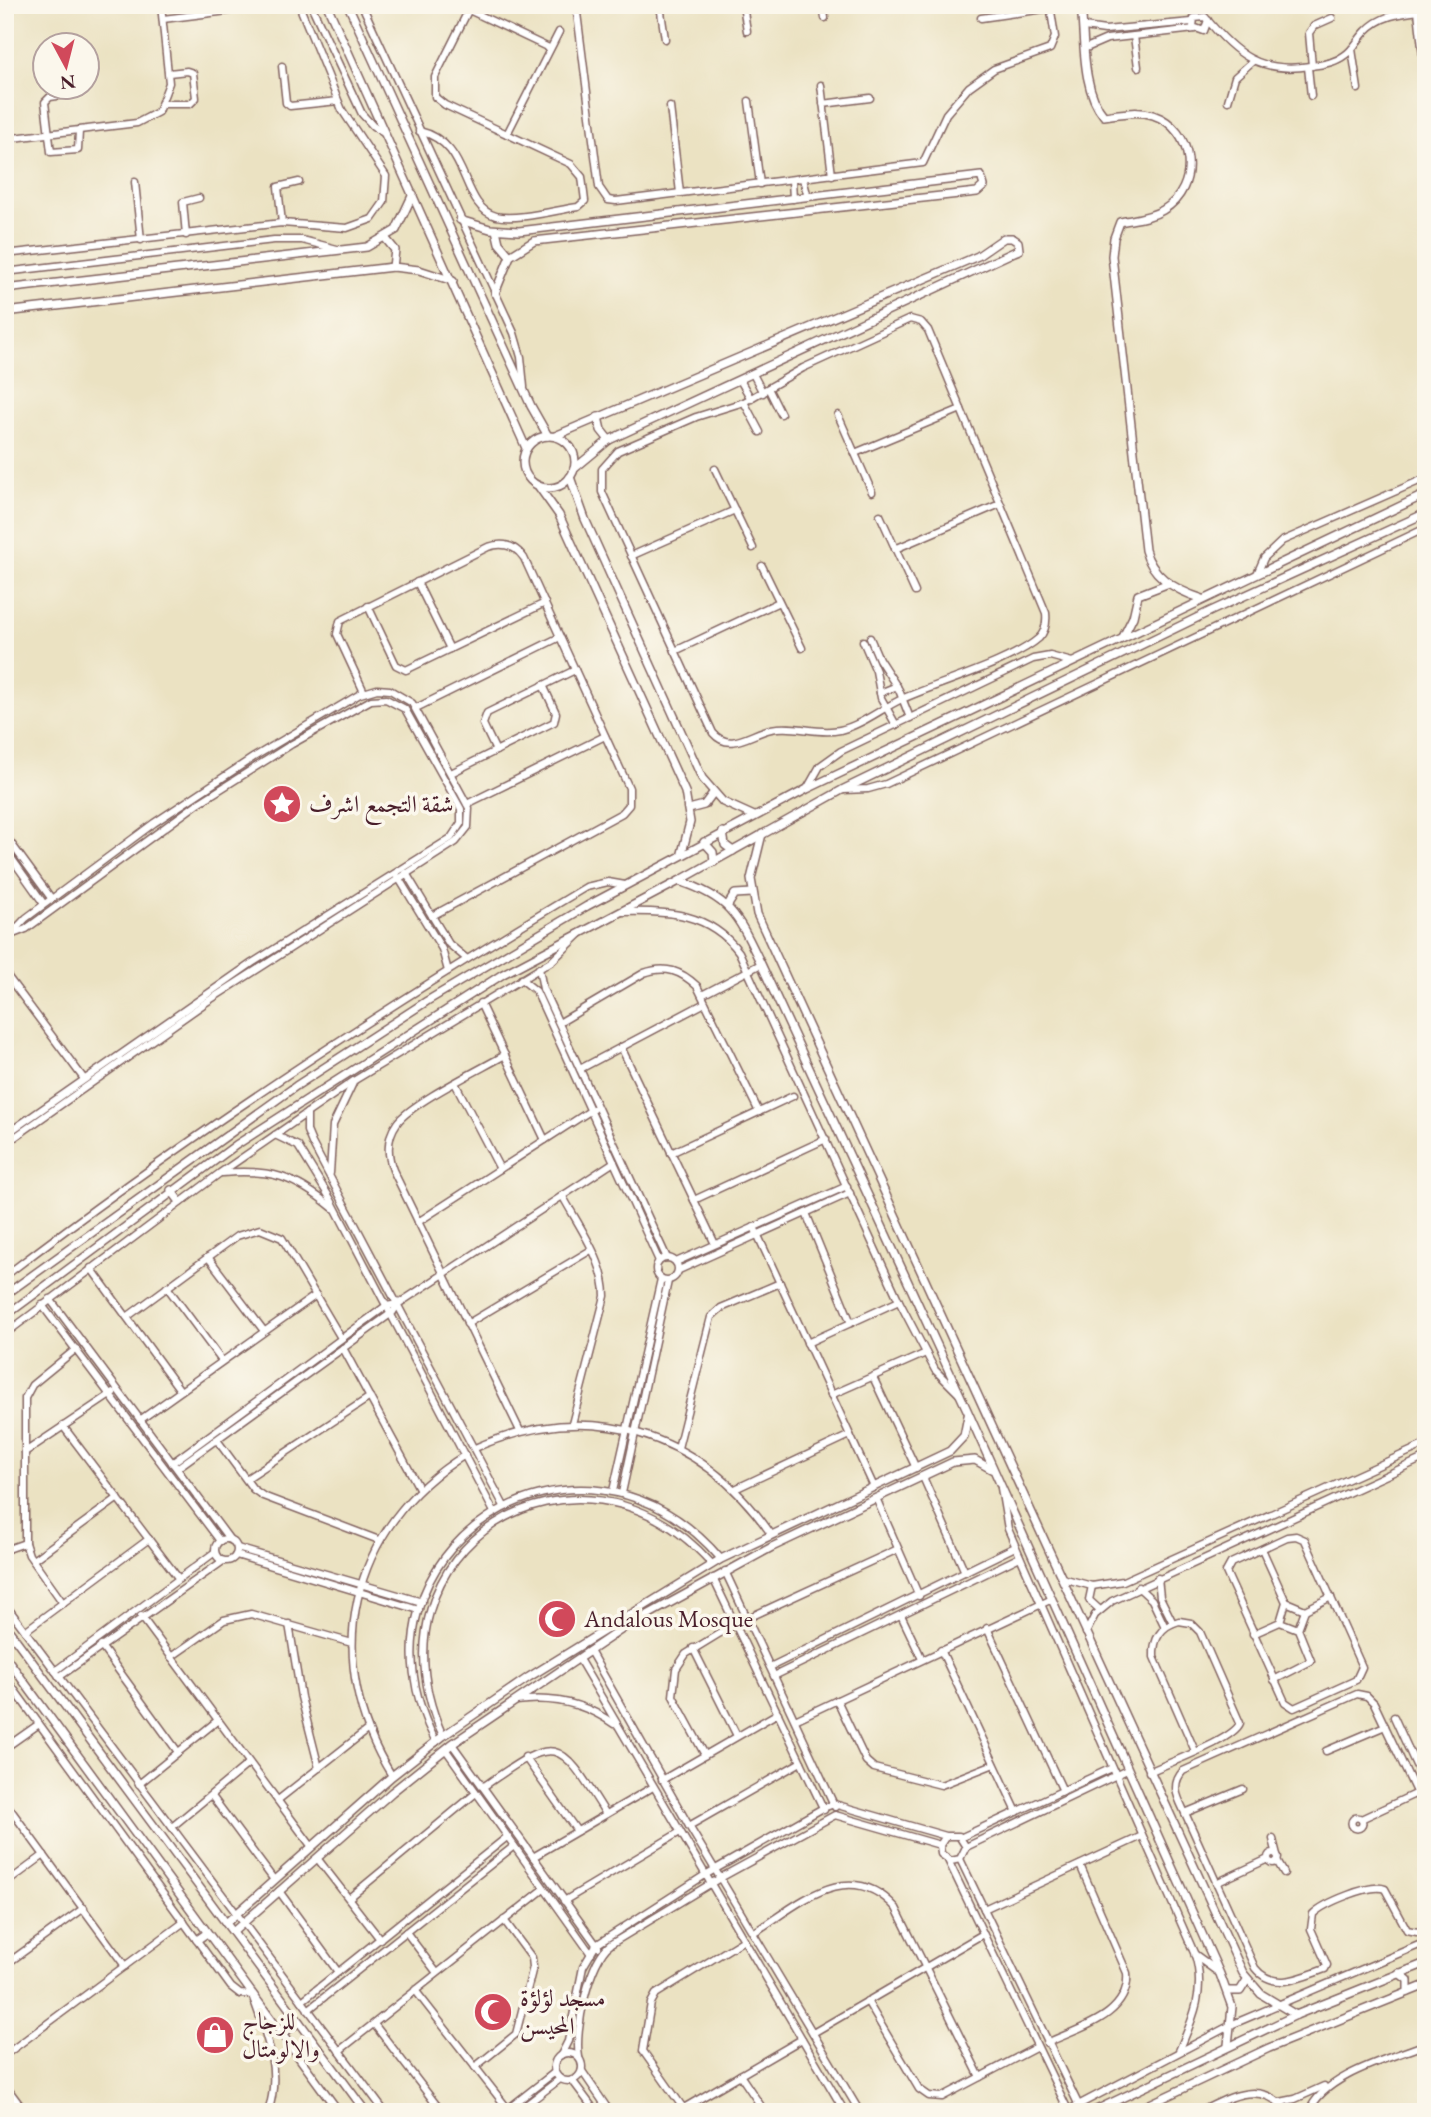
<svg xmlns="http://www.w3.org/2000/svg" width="1431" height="2117" viewBox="0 0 1431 2117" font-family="'EB Garamond',Amiri,serif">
<rect width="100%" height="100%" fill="#fbf7ec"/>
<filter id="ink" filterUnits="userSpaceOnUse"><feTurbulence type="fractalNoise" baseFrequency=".0143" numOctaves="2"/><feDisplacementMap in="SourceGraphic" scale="14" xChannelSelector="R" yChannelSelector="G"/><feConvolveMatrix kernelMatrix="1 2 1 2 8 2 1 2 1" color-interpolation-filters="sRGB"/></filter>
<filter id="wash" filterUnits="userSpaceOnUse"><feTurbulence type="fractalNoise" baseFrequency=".00686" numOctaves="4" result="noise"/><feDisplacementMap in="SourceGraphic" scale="28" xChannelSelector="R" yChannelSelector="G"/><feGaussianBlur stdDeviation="1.57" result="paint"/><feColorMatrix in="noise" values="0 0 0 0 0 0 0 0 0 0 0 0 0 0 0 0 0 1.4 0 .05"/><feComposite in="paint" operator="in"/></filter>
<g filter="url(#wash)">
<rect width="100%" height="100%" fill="#ebe2c2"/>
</g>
<g filter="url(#ink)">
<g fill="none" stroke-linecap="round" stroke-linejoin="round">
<g stroke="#826360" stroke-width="9">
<g id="minor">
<polyline points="311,5 362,114 373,126 385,134"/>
<polyline points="362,5 514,333 521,357 524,387"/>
<polyline points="576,5 599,187 608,200 616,201 923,163 946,114 969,87 994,69 1050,49 1055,37 1050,5"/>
<polyline points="660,5 665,39"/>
<polyline points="743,5 747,31"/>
<polyline points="823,5 825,18"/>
<polyline points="469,10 549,48"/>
<polyline points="1418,11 1426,84"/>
<polyline points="981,18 1051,8"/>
<polyline points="163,19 276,5"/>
<path d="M1208,20L1204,31L1193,27L1194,18L1205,17C1235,54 1260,74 1310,66C1322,65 1335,63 1345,55C1354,49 1358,39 1366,31C1382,14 1404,13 1426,10"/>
<polyline points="1084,27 1105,30 1192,22"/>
<polyline points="1134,36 1138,67"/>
<polyline points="1086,48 1107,39 1195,29"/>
<polyline points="1352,49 1358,89"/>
<polyline points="282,66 286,103 290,106 338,101"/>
<polyline points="1312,66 1309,33 1314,26 1332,18"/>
<polyline points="1308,67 1311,96"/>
<polyline points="821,85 832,175"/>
<polyline points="64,95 50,97 45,102 51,152 78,150 79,131"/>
<polyline points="749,101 760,184"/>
<polyline points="1228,101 1235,77 1253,61"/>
<polyline points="163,104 190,104 196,98 193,73 187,71 169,73"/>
<polyline points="823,104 870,98"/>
<polyline points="670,107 680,193"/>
<path d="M419,131C472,143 459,206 496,216C516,221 556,210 578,207L585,201L582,177L571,164L445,105L435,97V77L471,5"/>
<polyline points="507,134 559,32"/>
<polyline points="5,139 137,123 158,112 169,83 161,5"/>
<polyline points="803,179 808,197"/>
<polyline points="792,180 793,199"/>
<polyline points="135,182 141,240"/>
<polyline points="282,223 278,187 299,182"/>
<polyline points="186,235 183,202 199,198"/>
<polyline points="5,237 7,254"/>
<polyline points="5,254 282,223 347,228 372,219 384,202 386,176 342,110 299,5"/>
<polyline points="5,272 274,240 302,240 341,250"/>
<path d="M910,319L921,322L928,330L1046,613C1047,623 1046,631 1039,638C1012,662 938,683 902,699C882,708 862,725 840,730C817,735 795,724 771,729C751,733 730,753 713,733L602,492V469L618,451L696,417L744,402L803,368Z"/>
<polyline points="753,374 763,393"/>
<polyline points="740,380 751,399"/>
<polyline points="769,390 781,414"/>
<polyline points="744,402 760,432"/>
<polyline points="838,415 872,492"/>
<polyline points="855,453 961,409"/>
<polyline points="715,469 753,548"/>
<polyline points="880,515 915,592"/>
<polyline points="895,549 1000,504"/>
<polyline points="631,556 735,510"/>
<polyline points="762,566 802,648"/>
<polyline points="1257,574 1264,558 1282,541 1426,478"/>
<polyline points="417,582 450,649"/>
<polyline points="368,606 396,665 406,670 545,603"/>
<polyline points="870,638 879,659 899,690 910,718"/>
<polyline points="863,641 876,671 881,698 896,725"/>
<polyline points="675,651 779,602"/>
<path d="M364,692L337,634L340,621L488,547C503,542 515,545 524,558L629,788V805L622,813L432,916"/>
<polyline points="880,693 897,686"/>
<polyline points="416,708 560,637"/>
<polyline points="496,751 483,724 487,713 575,670"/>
<polyline points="451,773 554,722 556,713 543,685"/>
<polyline points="807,789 820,766 841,751 1033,659 1050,656 1072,662"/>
<polyline points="844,790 868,789 886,784 1426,528"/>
<polyline points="467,804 605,736"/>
<polyline points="5,835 51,898"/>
<polyline points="5,849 44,904"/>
<polyline points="406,873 449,944 467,959"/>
<polyline points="398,877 442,949 448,971"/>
<path d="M623,912C668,911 709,912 739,952L899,1301L935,1370L959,1394"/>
<polyline points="5,940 26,918 154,823 254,757 360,694 377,689 390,690 412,703 469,808 468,827 456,842 205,1003 5,1144"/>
<polyline points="539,968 543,989 667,1258"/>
<polyline points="5,973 84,1079"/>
<polyline points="521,979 536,991 659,1261"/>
<polyline points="702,995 761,964"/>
<polyline points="480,1003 545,1140"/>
<path d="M559,1023L644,973C666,965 681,971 697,986L759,1112"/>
<polyline points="621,1047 715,1244"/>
<path d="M505,1055C481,1069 411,1103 397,1123C387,1137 387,1154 393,1170L520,1431"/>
<polyline points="580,1069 705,1003"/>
<polyline points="456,1085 500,1169"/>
<polyline points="307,1113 307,1131 312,1143 504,1506"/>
<polyline points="5,1135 252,963 451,838 461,823 461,809 405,709 386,699 371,700 292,744 197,804 26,929 13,934"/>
<polyline points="275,1135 298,1146 330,1198 494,1512"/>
<polyline points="671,1153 793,1096"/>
<path d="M222,1173C272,1169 294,1176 333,1208"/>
<polyline points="330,1173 333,1125 353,1083"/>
<path d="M562,1195C578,1225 605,1261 605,1296L572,1424"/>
<polyline points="694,1200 826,1139"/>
<polyline points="806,1213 851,1323"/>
<polyline points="418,1222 593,1109"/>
<polyline points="754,1227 874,1487"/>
<polyline points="208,1257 264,1331"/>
<circle cx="667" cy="1269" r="11"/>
<polyline points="676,1262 847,1186"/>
<polyline points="91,1268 180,1390"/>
<polyline points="679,1270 850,1193"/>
<path d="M5,1276C190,1134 385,1007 586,887L608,882L625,885"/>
<polyline points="167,1287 222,1361"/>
<polyline points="50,1299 230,1540"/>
<polyline points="42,1305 220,1541"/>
<polyline points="127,1317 237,1236 260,1229 282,1238 341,1338"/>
<polyline points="467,1324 591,1250"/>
<polyline points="5,1334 220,1173 355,1080 552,961 580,934"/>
<polyline points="807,1343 899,1301"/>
<polyline points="343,1348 419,1488"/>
<polyline points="873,1377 916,1468"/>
<polyline points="831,1395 926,1353"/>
<polyline points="140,1420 316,1295"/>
<polyline points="63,1426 179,1579"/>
<polyline points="217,1440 253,1489 263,1496 379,1540"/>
<path d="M475,1448C590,1398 700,1431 771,1534"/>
<polyline points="678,1448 711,1317 721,1308 780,1283"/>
<polyline points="25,1452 113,1393"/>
<polyline points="172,1463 386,1306 398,1304"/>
<polyline points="177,1468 393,1312 398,1304 614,1162"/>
<polyline points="923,1477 965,1572"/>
<polyline points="246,1479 370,1397"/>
<path d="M1001,1488L1008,1529L1195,1955C1206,1991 1193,2019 1179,2051"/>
<polyline points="735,1489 850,1435"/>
<polyline points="613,1491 661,1279"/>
<polyline points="622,1493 668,1281"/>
<polyline points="876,1498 919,1596"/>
<polygon points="1296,1536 1305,1540 1362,1667 1356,1680 1294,1708 1285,1702 1226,1572 1231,1563 1287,1537"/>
<circle cx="226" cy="1550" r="11"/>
<polyline points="237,1548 422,1602"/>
<polyline points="1262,1549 1286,1602"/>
<polyline points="5,1550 25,1543"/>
<polyline points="236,1555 419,1610"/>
<polyline points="33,1560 118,1498"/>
<polyline points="725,1571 835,1807"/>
<polyline points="713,1578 824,1810"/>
<polyline points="1062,1578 1092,1586 1123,1581 1426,1444"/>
<polyline points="1158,1578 1160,1597 1173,1623"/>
<polyline points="1092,1586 1089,1600 1100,1610"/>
<polyline points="1138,1587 1152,1600 1165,1627"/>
<polyline points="63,1603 29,1555 25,1543 25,1398 32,1385 76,1349"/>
<polyline points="5,1604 385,2112"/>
<polyline points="1305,1610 1331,1597"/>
<polyline points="901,1615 922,1659"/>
<polyline points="141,1616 312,1847"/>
<polyline points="289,1624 301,1697 319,1768"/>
<polyline points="987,1628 1063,1791"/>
<polyline points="25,1631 149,1539"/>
<polyline points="1086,1633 1095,1615 1112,1601 1426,1457"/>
<polyline points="1253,1634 1280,1622"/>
<polyline points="101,1646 178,1752"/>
<polyline points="693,1648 737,1736"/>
<polyline points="941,1650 1017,1812"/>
<polyline points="590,1651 689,1826 860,2112"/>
<polyline points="171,1657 224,1620 251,1614 352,1643"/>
<polyline points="579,1659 845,2112"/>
<polyline points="770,1667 1015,1547"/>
<polyline points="55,1671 215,1552"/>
<polyline points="774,1676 1020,1557"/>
<path d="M5,1677L231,1987L240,1994L252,1995C266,2034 282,2071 268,2112"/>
<polyline points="59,1677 223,1561"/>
<polyline points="1274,1680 1311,1661 1298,1629 1280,1622 1286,1602 1305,1610 1298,1629"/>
<polyline points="837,1700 866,1761 874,1768 941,1785 994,1764"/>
<path d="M516,1701C551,1696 585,1703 614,1724"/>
<polyline points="1394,1717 1426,1787"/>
<polyline points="795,1720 1050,1600"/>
<path d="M443,1736C359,1550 577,1412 712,1564"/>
<path d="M436,1742C336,1553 579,1392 721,1559"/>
<polyline points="452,1744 598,1947"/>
<polyline points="5,1748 39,1724"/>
<polyline points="446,1750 591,1954"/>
<polyline points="1326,1751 1385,1726"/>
<polyline points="705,1755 673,1696 676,1669 686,1654 735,1624 898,1549"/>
<polyline points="525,1757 577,1831"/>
<path d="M1149,1772C1167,1763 1234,1740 1240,1723L1200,1632L1191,1623L1179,1621C1161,1626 1153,1639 1154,1657L1195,1751"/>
<path d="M392,1776C320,1661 348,1527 465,1455"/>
<polyline points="662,1780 778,1713"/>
<polyline points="139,1784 218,1720"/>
<path d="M483,1787C558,1734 558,1737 606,1814"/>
<polyline points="211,1795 274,1880"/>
<polyline points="278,1800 367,1730"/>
<polyline points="5,1802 125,1966"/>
<polyline points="1185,1813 1243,1789"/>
<path d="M1426,1813L1374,1703L1367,1696L1357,1694L1183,1771C1170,1785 1178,1798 1185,1813L1255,1968C1274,1992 1302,1977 1325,1969L1327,1965L1311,1929L1313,1914C1324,1903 1371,1883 1385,1889L1407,1930L1417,1932L1426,1928"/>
<circle cx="1357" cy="1823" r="5.5"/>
<polyline points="1361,1819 1417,1793"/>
<polyline points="689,1826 801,1762"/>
<polyline points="172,1827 249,1763"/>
<polyline points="962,1837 1112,1768"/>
<polyline points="1273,1839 1277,1855"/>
<polyline points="966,1847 1127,1770"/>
<circle cx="1273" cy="1858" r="5"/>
<polyline points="533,1857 653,1787"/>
<polyline points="317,1858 380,1939"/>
<polyline points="960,1859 1082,2112"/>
<polyline points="948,1860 1069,2112"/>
<polyline points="1277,1861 1284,1873"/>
<polyline points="1216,1883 1268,1859"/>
<polyline points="5,1884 44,1855"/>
<polyline points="279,1891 338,1972"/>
<polyline points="349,1898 476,1793"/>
<polyline points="564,1901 680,1832"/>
<polyline points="984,1909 1142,1836"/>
<polyline points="406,1932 437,1973"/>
<path d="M753,1933C798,1905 849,1855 896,1908L980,2077"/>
<polyline points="5,1965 84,1908"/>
<polyline points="415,1990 508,2109"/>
<polyline points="302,2001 507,1837"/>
<polyline points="867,2001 919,2089 929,2096 942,2097 1037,2047"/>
<polyline points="308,2010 514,1846"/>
<polyline points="374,2024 442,2112"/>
<polyline points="813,2033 983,1934"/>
<path d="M1047,2043C1078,2028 1131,2016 1127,1973L1080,1865"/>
<polyline points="339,2051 544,1889"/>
<circle cx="568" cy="2067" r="14"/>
<polyline points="5,2055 184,1922"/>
<polyline points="561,2055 568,2041 583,1967 596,1945 705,1875 823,1808 834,1804 946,1836 959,1836 966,1847 960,1859 951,1861 941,1854 940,1845 946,1836"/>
<path d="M579,2057C574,2032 589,1959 611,1944L720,1878L835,1815L940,1845"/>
<polyline points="475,2067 516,2034 533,1967 532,1958 504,1920"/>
<polyline points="582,2071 610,2112"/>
<polyline points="740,2075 765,2112"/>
<polyline points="572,2080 596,2112"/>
<polyline points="5,2085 25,2112"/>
<polyline points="1280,2102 1295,2099 1324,2086"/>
<polyline points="504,2112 555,2072"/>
<polyline points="517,2112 560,2079"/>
<polyline points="677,2112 802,2039"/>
<polyline points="686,2112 643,2051 651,2003 656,1994 744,1940"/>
<polyline points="1065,2112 1233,2024 1426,1942"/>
<path d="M1200,2112C1231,2096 1262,2079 1288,2112"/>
<path d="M1309,2112C1323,2075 1391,2058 1426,2044"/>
</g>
</g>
<g stroke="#826360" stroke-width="10">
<g id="tertiary">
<polyline points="327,5 526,448"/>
<polyline points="348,5 531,406 548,436"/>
<path d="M1081,5C1085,39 1081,89 1104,116C1120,114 1137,110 1153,115C1195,129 1201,188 1163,210C1150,218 1134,219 1120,222L1114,238L1112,256L1145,550C1152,577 1177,591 1203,599"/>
<polyline points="460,220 490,229 519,231 981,176 984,186 977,192 534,241 510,256 495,293"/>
<polyline points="496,230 499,243 510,256"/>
<polyline points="386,239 395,250 393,267"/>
<polyline points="5,289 367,247 396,230 413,194"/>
<polyline points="5,312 393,267 419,270 453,281"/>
<polyline points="598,417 601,430 609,440"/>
<circle cx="549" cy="462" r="26"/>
<polyline points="555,436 978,256 1004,238 1012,238 1018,242 1019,250 1014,252 609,440 574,469"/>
<polyline points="570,477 585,519 702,778 723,802 754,816"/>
<polyline points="539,487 559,515 685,792 690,822 682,853"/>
<polyline points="1124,635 1133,617 1138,595 1169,583"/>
<polyline points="689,809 704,805 713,793"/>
<polyline points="723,832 725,845 733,851"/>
<polyline points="762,834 751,879 757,914 1243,1973 1261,1994 1296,2015"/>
<polyline points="704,842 713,852 714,862"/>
<path d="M679,881C731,898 738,916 761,964L968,1412L1220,1974L1232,2007L1228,2045"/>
<polyline points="728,905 735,894 752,893"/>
<polyline points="171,1190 180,1202"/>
<polyline points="5,1295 296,1086 427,1001 587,906 807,789 1426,494"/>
<polyline points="5,1316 236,1145 503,974 679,881 842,790 1211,611 1426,513"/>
<polyline points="5,1625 366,2112"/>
<polyline points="5,1656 339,2112"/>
<polyline points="226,1923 392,1776 443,1736 529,1677 721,1559 950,1451 964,1436 968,1416"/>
<polyline points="233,1932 392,1792 452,1744 622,1629 772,1547 953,1462 975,1460 991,1469"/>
<polyline points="197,1940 207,1933"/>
<polyline points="1195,1955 1217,1971"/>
<polyline points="1426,1963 1426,1975"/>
<polyline points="1399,1973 1408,1980 1408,1992"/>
<polyline points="1228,1991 1240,1991 1247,1980"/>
<polyline points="281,2034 299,2022"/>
<polyline points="1092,2112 1296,2015 1426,1963"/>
<polyline points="1133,2112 1269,2048 1426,1985"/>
</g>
</g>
<use href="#minor" stroke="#fff" stroke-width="6"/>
<use href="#tertiary" stroke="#fff" stroke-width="7"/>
</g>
</g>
<defs>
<g id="sight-disc" transform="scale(2.0125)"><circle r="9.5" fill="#d1495b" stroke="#fbf7ec"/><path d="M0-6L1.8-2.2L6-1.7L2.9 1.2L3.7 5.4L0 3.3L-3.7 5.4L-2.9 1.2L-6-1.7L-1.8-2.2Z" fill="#fff"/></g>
<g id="mosque-disc" transform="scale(2.0125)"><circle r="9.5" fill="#d1495b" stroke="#fbf7ec"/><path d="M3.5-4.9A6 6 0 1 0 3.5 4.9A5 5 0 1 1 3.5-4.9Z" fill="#fff"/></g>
<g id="shop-disc" transform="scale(2.0125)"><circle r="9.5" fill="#d1495b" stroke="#fbf7ec"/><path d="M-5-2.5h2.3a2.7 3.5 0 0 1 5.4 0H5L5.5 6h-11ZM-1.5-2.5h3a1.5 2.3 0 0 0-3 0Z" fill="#fff"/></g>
</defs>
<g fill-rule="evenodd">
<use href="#sight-disc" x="282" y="804"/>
<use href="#mosque-disc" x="557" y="1619"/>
<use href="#mosque-disc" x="493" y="2012"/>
<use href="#shop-disc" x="215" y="2035"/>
</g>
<g text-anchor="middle" stroke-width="7" stroke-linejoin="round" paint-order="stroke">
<g font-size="24" fill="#4a1f2b" stroke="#fbf7ec" text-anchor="start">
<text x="309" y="812">شقة التجمع اشرف</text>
<text x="584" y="1627">Andalous Mosque</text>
<text x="520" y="2006">مسجد لؤلؤة<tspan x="520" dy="28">المحيسن</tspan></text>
<text x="242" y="2029">للزجاج<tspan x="242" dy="28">والالومتال</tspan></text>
</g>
</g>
<rect width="1431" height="2117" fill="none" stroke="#fbf7ec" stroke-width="28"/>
<g transform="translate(66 66) rotate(173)"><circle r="33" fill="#fbf7ec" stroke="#b4a19f" stroke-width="2"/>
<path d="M0-5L12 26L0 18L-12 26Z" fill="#d1495b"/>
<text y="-10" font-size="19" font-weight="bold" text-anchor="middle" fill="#4a1f2b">N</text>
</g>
</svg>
